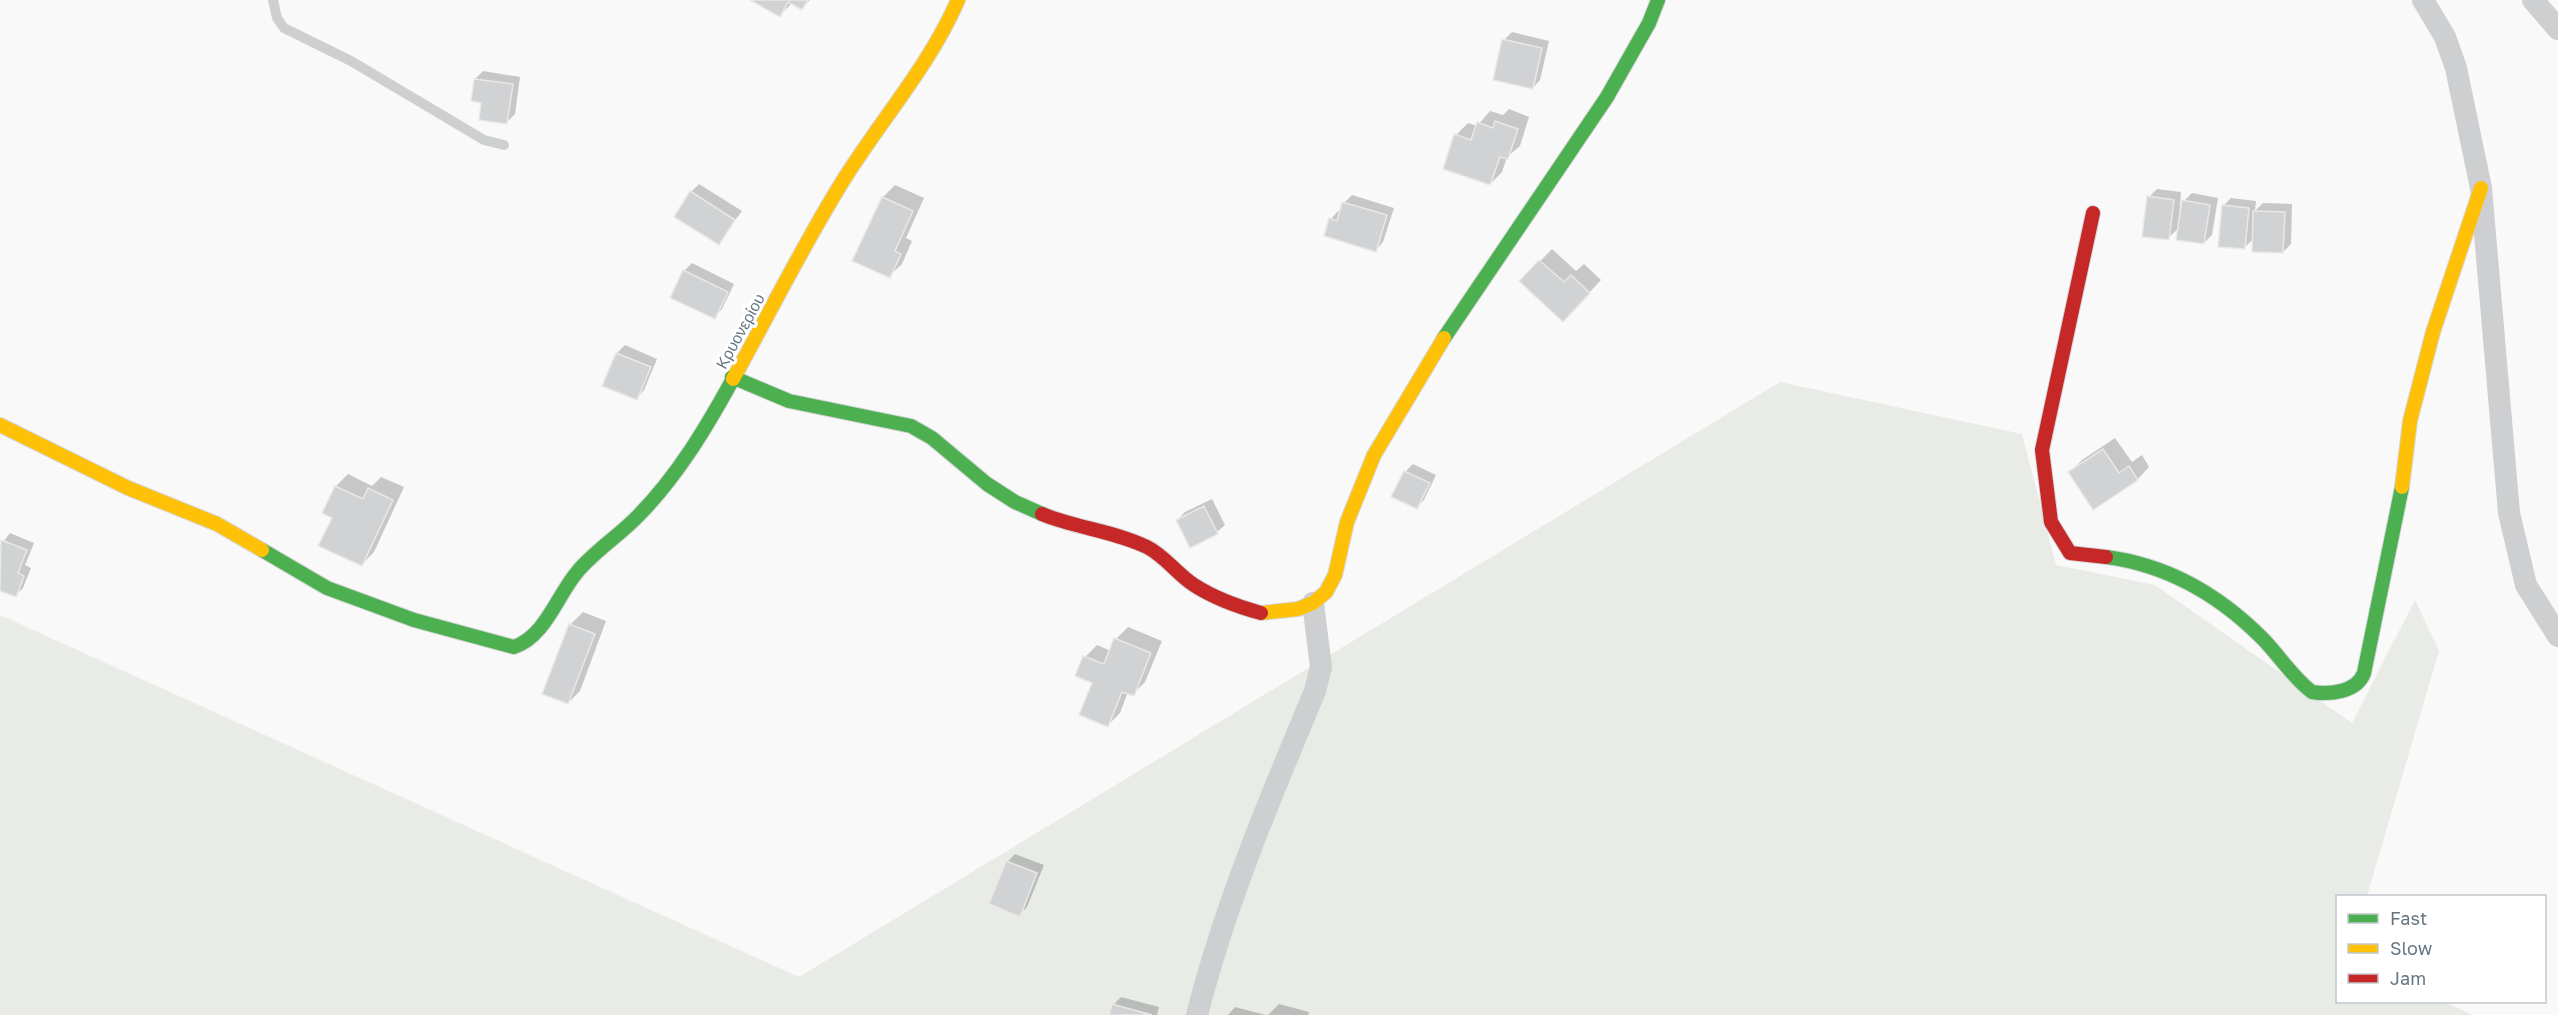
<svg xmlns="http://www.w3.org/2000/svg" width="2558" height="1015" viewBox="0 0 2558 1015" font-family="'Golos Text',sans-serif">
<rect width="100%" height="100%" fill="#f9f9f9"/>
<polygon fill="#e8ebe6" points="1780,382 2022,434 2056,565 2155,585 2352,723 2415,600 2439,651 2367,896 2338,896 2338,1002 2444,1002 2473,1015 0,1015 0,615 799,977"/>
<g fill="#0003">
<polygon points="753,0 810,0 802,8 792,3 780,15"/>
<polygon points="1512,32 1549,41 1540,80 1533,88 1504,40"/>
<polygon points="483,71 520,77 515,114 507,122 483,101 475,79"/>
<polygon points="1509,109 1529,117 1520,146 1507,157 1502,172 1490,184 1456,135 1468,123 1477,126 1490,111 1503,115"/>
<polygon points="699,184 742,211 718,243 691,192"/>
<polygon points="895,185 924,198 906,238 912,241 902,264 889,276 883,197"/>
<polygon points="2157,189 2181,192 2178,229 2168,238 2149,197"/>
<polygon points="2192,193 2218,198 2212,235 2204,243 2184,201"/>
<polygon points="1352,195 1394,208 1383,242 1376,250 1331,219 1338,211 1341,212 1344,203"/>
<polygon points="2231,198 2256,201 2255,211 2263,203 2292,204 2291,244 2283,252 2254,238 2244,248 2223,206"/>
<polygon points="1552,249 1576,271 1584,264 1601,280 1575,308 1521,281"/>
<polygon points="692,263 734,284 722,309 714,317 684,271"/>
<polygon points="625,345 657,359 644,390 637,398 604,385 617,353"/>
<polygon points="2115,438 2132,462 2142,455 2149,467 2138,479 2094,508 2070,472 2082,460"/>
<polygon points="1413,464 1436,475 1424,500 1416,508 1405,472"/>
<polygon points="348,474 372,486 381,477 404,487 374,552 362,564 334,517 324,512 336,486"/>
<polygon points="1212,499 1225,525 1217,532 1177,520 1185,512"/>
<polygon points="10,533 34,543 25,565 31,568 23,588 15,596 0,589 0,546"/>
<polygon points="583,612 606,621 580,691 568,703 544,694 571,624"/>
<polygon points="1128,627 1162,641 1145,682 1133,694 1128,692 1120,713 1108,725 1085,657 1097,645 1111,651 1116,639"/>
<polygon points="1015,854 1044,865 1027,907 1019,915 1007,862"/>
<polygon points="1121,997 1159,1007 1157,1015 1110,1015 1113,1005"/>
<polygon points="1279,1004 1309,1012 1308,1015 1268,1015"/>
<polygon points="1235,1007 1266,1015 1228,1015"/>
</g>
<g fill="#d0d2d3" stroke="#e8e8e8" stroke-width="1.5">
<polygon points="750,0 808,0 802,10 788,2 780,17"/>
<polygon points="1502,39 1542,48 1533,89 1493,80"/>
<polygon points="474,79 513,84 507,124 479,120 481,103 471,101"/>
<polygon points="1495,121 1518,129 1508,159 1500,157 1490,185 1443,169 1454,134 1471,140 1477,122 1493,128"/>
<polygon points="690,191 735,220 719,245 674,217"/>
<polygon points="2147,196 2174,200 2169,240 2142,237"/>
<polygon points="882,197 913,211 895,251 901,254 890,278 852,261"/>
<polygon points="2182,200 2210,205 2204,244 2176,240"/>
<polygon points="1342,202 1387,215 1376,252 1324,236 1329,218 1337,221"/>
<polygon points="2222,205 2249,208 2245,249 2218,247"/>
<polygon points="2253,211 2285,212 2283,253 2252,252"/>
<polygon points="1539,260 1564,282 1571,275 1590,293 1563,322 1519,281"/>
<polygon points="683,270 728,292 715,319 670,298"/>
<polygon points="616,353 651,367 637,400 602,386"/>
<polygon points="2103,449 2119,473 2129,466 2138,480 2093,510 2068,472"/>
<polygon points="1404,471 1430,483 1417,509 1391,497"/>
<polygon points="335,486 363,499 368,488 393,500 362,566 318,546 332,518 322,513"/>
<polygon points="1204,506 1218,534 1190,548 1176,520"/>
<polygon points="1,540 27,550 18,573 24,576 16,597 0,591"/>
<polygon points="569,624 595,634 568,704 542,694"/>
<polygon points="1114,638 1151,653 1134,696 1122,692 1108,727 1079,715 1092,683 1075,676 1083,656 1104,664"/>
<polygon points="1006,861 1037,873 1020,917 989,904"/>
<polygon points="1112,1004 1152,1015 1109,1015"/>
</g>
<g fill="none" stroke-linecap="round" stroke-linejoin="round">
<g stroke="#d5d6d7" stroke-width="16">
<g id="fast">
<polyline points="1444,338 1607,97 1649,23 1658,0"/>
<polyline points="732,377 789,401 911,426 932,438 987,484 1015,502 1042,514"/>
<path d="M262,550L327,588L414,620L514,647C546,636 557,595 578,571C596,550 620,535 639,515C678,475 706,428 733,379"/>
<path d="M2106,557C2168,565 2218,594 2262,638C2279,655 2292,677 2312,692C2330,695 2357,692 2364,673L2402,487"/>
</g>
</g>
<g stroke="#d5d6d7" stroke-width="16">
<g id="slow">
<path d="M733,379C769,314 802,247 841,184C879,122 929,67 958,0"/>
<polyline points="0,425 128,488 217,524 262,550"/>
<polyline points="2402,487 2410,421 2433,332 2481,188"/>
<polyline points="1261,613 1298,609 1313,603 1326,592 1335,575 1347,522 1374,455 1444,338"/>
</g>
</g>
<g stroke="#d5d6d7" stroke-width="16">
<g id="jam">
<polyline points="2093,213 2042,450 2051,522 2070,553 2106,557"/>
<path d="M1042,514C1076,528 1114,531 1147,547C1165,556 1177,574 1194,585C1214,598 1239,607 1261,613"/>
</g>
</g>
<polyline stroke="#cecfd0" stroke-width="10" points="273,0 277,18 284,28 351,61 484,140 504,145"/>
<g stroke="#cecfd0" stroke-width="22">
<polyline points="2423,0 2445,37 2456,68 2481,188 2509,513 2526,585 2558,636"/>
<polyline points="2533,0 2558,29"/>
<path d="M1197,1015C1225,904 1271,796 1315,691L1321,667L1313,603"/>
</g>
<use href="#fast" stroke="#4caf50" stroke-width="14"/>
<use href="#slow" stroke="#ffc107" stroke-width="14"/>
<use href="#jam" stroke="#c62828" stroke-width="14"/>
</g>
<g text-anchor="middle" stroke-width="6" stroke-linejoin="round" paint-order="stroke">
<g font-size="16" fill="#657683" stroke="#fff">
<text transform="translate(740 331) rotate(-61)" y="6">Κρυονερίου</text>
</g>
</g>
<rect x="2336" y="895" width="210" height="108" fill="#ffffff" stroke="#c1c8cd" stroke-width="1.5"/>
<rect x="2348" y="914" width="30" height="9" fill="#4caf50" stroke="#c1c8cd" stroke-width="1.5"/>
<text x="2390" y="925" font-size="18" fill="#657683">Fast</text>
<rect x="2348" y="944" width="30" height="9" fill="#ffc107" stroke="#c1c8cd" stroke-width="1.5"/>
<text x="2390" y="955" font-size="18" fill="#657683">Slow</text>
<rect x="2348" y="974" width="30" height="9" fill="#c62828" stroke="#c1c8cd" stroke-width="1.5"/>
<text x="2390" y="985" font-size="18" fill="#657683">Jam</text>
</svg>
